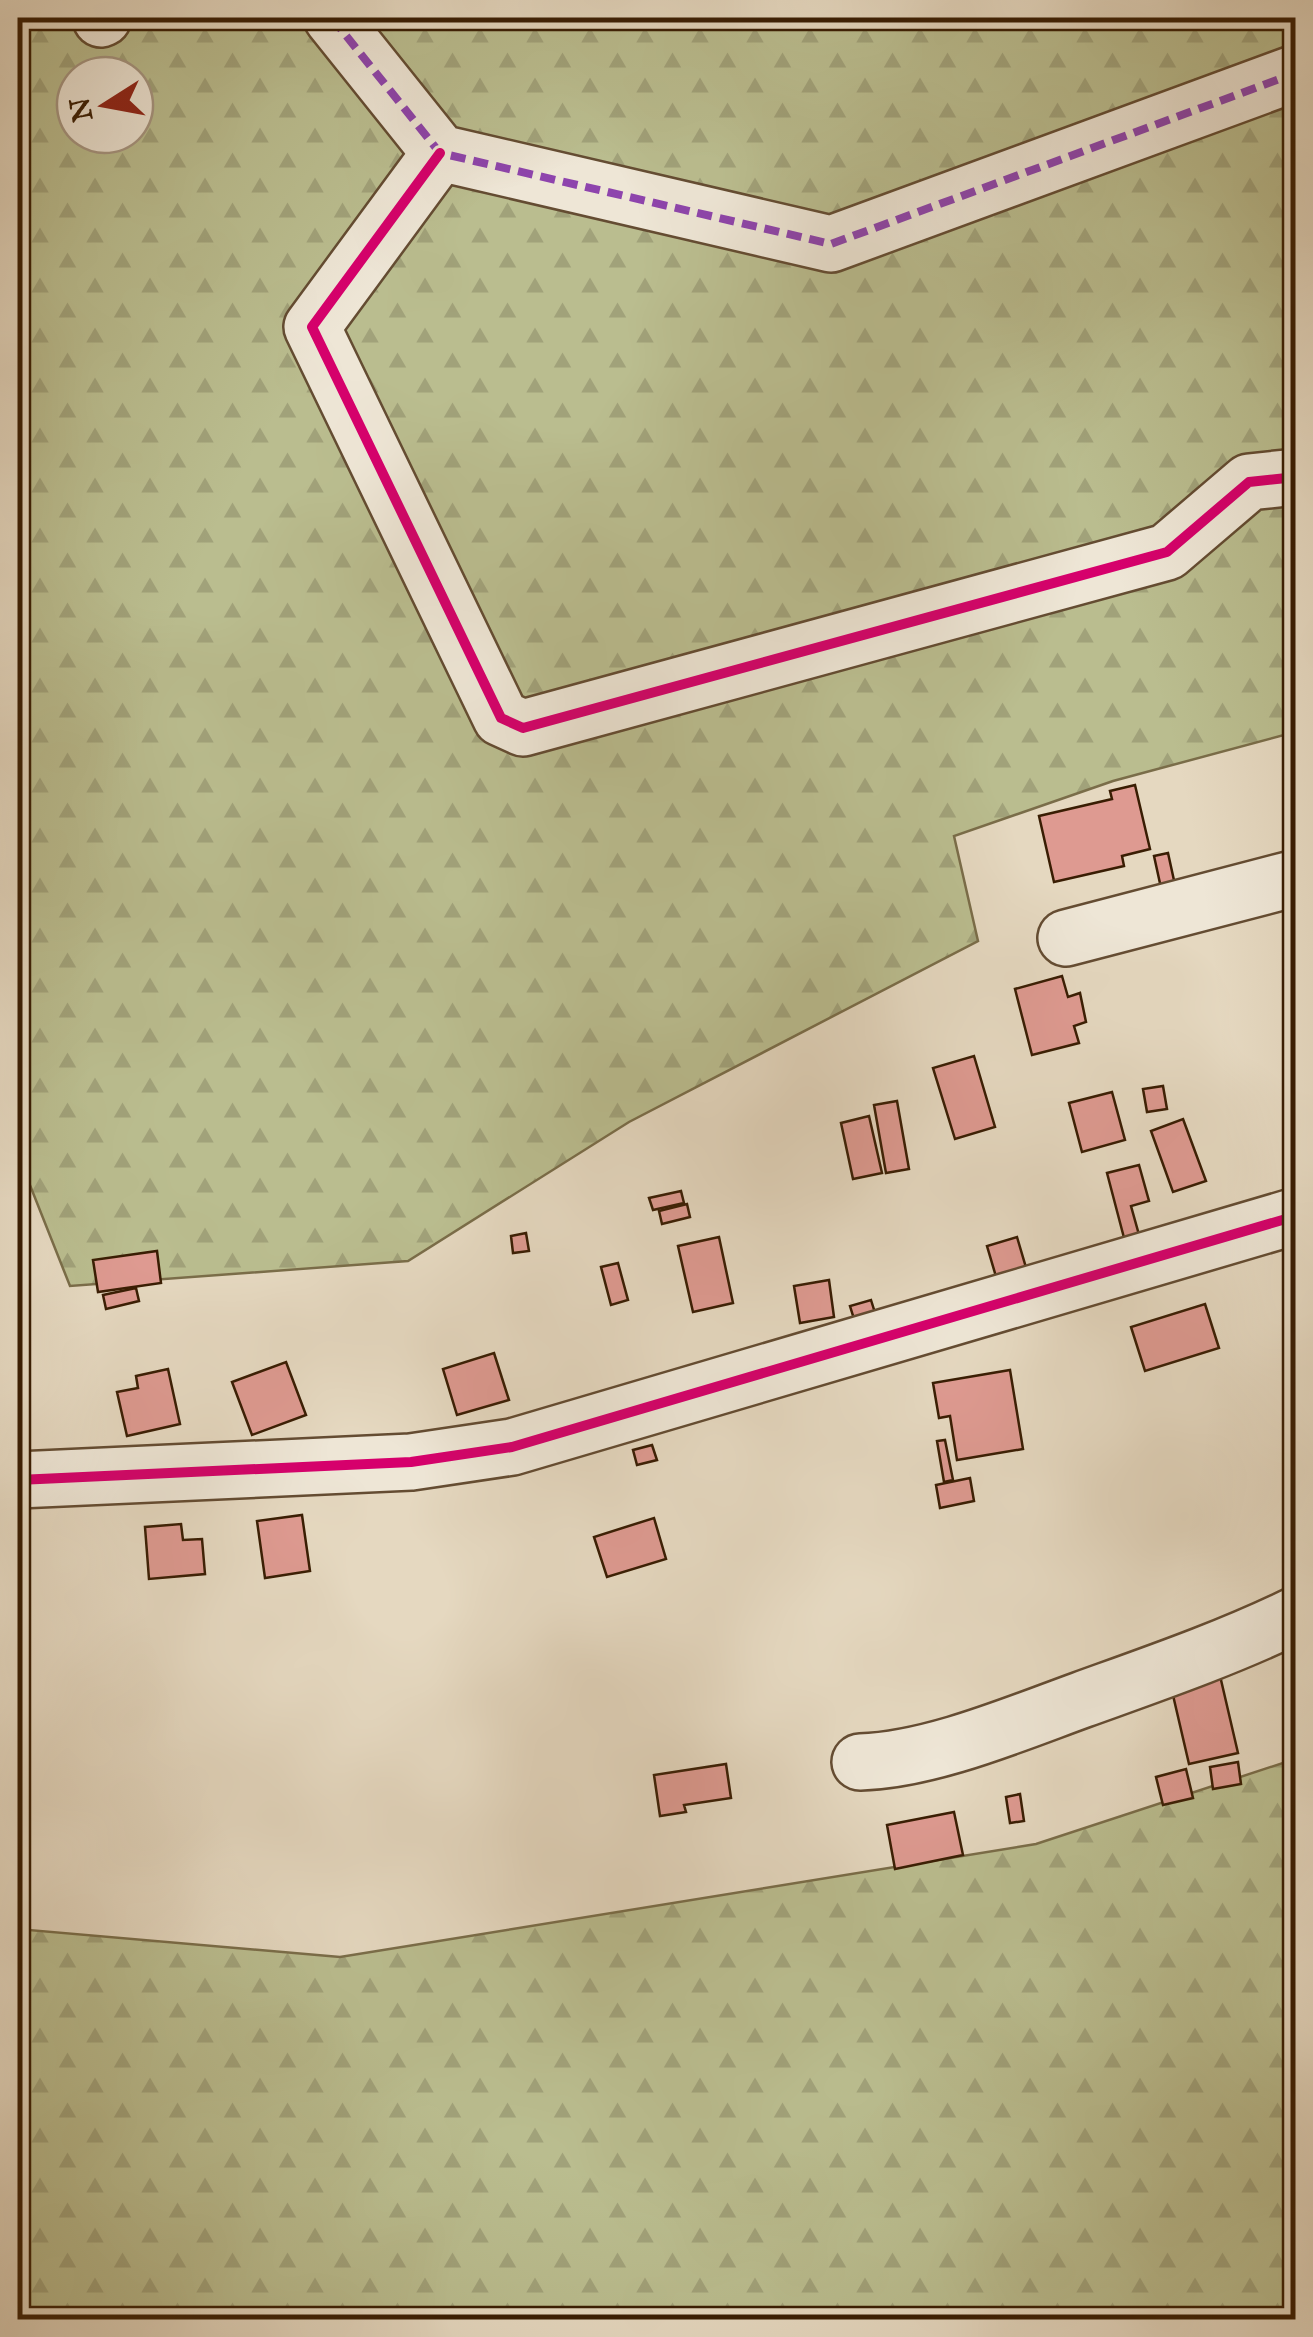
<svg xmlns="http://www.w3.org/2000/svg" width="1313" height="2337" viewBox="0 0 1313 2337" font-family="'IM FELL Great Primer',serif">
<defs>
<pattern id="forest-firs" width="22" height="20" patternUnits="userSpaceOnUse" patternTransform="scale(2.5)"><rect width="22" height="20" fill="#babd8f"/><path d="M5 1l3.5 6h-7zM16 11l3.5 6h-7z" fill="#a1a27a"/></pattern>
</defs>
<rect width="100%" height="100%" fill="#e5d8c0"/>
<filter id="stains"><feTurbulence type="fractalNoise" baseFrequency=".002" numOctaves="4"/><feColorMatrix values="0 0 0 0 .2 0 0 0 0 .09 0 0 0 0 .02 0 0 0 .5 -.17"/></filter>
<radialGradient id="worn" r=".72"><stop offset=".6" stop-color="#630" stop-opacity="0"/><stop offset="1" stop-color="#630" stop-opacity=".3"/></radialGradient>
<g fill="url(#forest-firs)" stroke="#7a6d49" stroke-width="2.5" fill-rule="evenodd">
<path d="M18,18H1295V732L1113,781L954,836L978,941L629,1122L408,1261L70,1286L18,1155ZM75,75H135V135H75Z"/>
<polygon points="1295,1759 1295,2319 18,2319 18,1929 340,1957 1036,1844"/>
</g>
<g fill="#de9a91" stroke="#391d03" stroke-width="2.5">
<polygon points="1135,785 1150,849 1122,856 1124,866 1054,882 1039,816 1112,799 1110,791"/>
<polygon points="1168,853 1177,894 1163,897 1154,856"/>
<polygon points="1062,976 1068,997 1080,993 1086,1022 1074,1026 1079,1043 1032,1055 1015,989"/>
<polygon points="974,1056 995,1127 955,1139 933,1068"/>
<polygon points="1163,1086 1167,1109 1147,1112 1143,1089"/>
<polygon points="1112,1092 1125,1140 1082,1152 1069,1103"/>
<polygon points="897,1101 909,1169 886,1173 874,1105"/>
<polygon points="869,1116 882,1173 853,1179 841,1123"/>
<polygon points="1183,1119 1206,1181 1173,1192 1151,1131"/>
<polygon points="1139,1165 1149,1201 1131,1206 1143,1249 1128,1253 1107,1173"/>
<polygon points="681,1191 684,1203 653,1210 649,1198"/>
<polygon points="687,1204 690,1217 662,1224 659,1211"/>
<polygon points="526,1233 529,1251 513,1253 511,1236"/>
<polygon points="719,1237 733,1303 693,1312 678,1246"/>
<polygon points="1017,1237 1027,1271 997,1280 987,1246"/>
<polygon points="157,1251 161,1283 98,1292 93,1260"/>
<polygon points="618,1263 628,1300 611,1305 601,1267"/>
<polygon points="829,1280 834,1317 800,1323 794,1286"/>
<polygon points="136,1288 139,1301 106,1309 103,1295"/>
<polygon points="871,1300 880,1329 859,1335 850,1306"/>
<polygon points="1205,1304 1219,1348 1145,1371 1131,1327"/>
<polygon points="494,1353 509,1400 457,1415 443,1369"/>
<polygon points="286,1362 306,1415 252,1435 232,1382"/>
<polygon points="168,1369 180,1424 127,1436 117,1392 138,1388 136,1376"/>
<polygon points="1010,1370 1023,1449 957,1460 950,1416 939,1418 933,1383"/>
<polygon points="945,1440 953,1480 944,1482 937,1441"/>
<polygon points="652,1445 657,1460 637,1465 633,1450"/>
<polygon points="970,1478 974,1501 940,1508 936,1485"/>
<polygon points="302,1515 310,1571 265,1578 257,1521"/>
<polygon points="654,1518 666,1559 607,1577 594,1537"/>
<polygon points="181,1524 183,1540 202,1539 205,1574 149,1579 145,1527"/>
<polygon points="1218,1667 1238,1753 1189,1764 1169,1678"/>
<polygon points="1238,1762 1241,1784 1213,1789 1210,1767"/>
<polygon points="726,1764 731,1798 684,1805 686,1812 660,1816 654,1775"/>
<polygon points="1186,1769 1193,1798 1163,1805 1156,1777"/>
<polygon points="1020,1794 1024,1821 1010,1823 1006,1797"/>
<polygon points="954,1812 963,1855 895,1869 887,1825"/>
</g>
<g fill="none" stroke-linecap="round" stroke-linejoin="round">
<g stroke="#644c32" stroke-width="60">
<g id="minor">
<polyline points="332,18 440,153 831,244 1296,73"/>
<polyline points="101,19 103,18"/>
<polyline points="440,153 312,327 501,718 523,728 1167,552 1249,482 1296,477"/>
<polyline points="1066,938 1296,878"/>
<polyline points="18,1480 411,1462 512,1447 1296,1216"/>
<path d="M860,1762C930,1760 1015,1724 1081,1700C1153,1674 1226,1649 1296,1615"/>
</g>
</g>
<use href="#minor" stroke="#eee6d6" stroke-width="55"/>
<g stroke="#8e44ad" stroke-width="8" stroke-dasharray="15 8" stroke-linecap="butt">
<polyline points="332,18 440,153 831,244 1296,73"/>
<polyline points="101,19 103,18"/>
</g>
<g stroke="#eee6d6" stroke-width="16">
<g id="cycleway">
<polyline points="440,153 312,327 501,718 523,728 1167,552 1249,482 1296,477"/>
<polyline points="18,1480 411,1462 512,1447 1296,1216"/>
</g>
</g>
<use href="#cycleway" stroke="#d6006c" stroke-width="10"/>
</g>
<rect width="1313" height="2337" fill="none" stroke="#e5d8c0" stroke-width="60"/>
<rect x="20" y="20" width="1273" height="2297" fill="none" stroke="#391d03" stroke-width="5"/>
<rect x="30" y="30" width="1253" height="2277" fill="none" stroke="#391d03" stroke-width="2.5"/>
<g transform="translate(105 105) rotate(259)"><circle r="48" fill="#eee6d6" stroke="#a69682" stroke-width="2.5"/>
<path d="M0-8L18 38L0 25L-18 38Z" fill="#8f2418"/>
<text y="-15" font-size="28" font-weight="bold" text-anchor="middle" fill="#391d03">N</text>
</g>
<rect width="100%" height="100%" filter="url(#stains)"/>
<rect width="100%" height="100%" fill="url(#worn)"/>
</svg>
